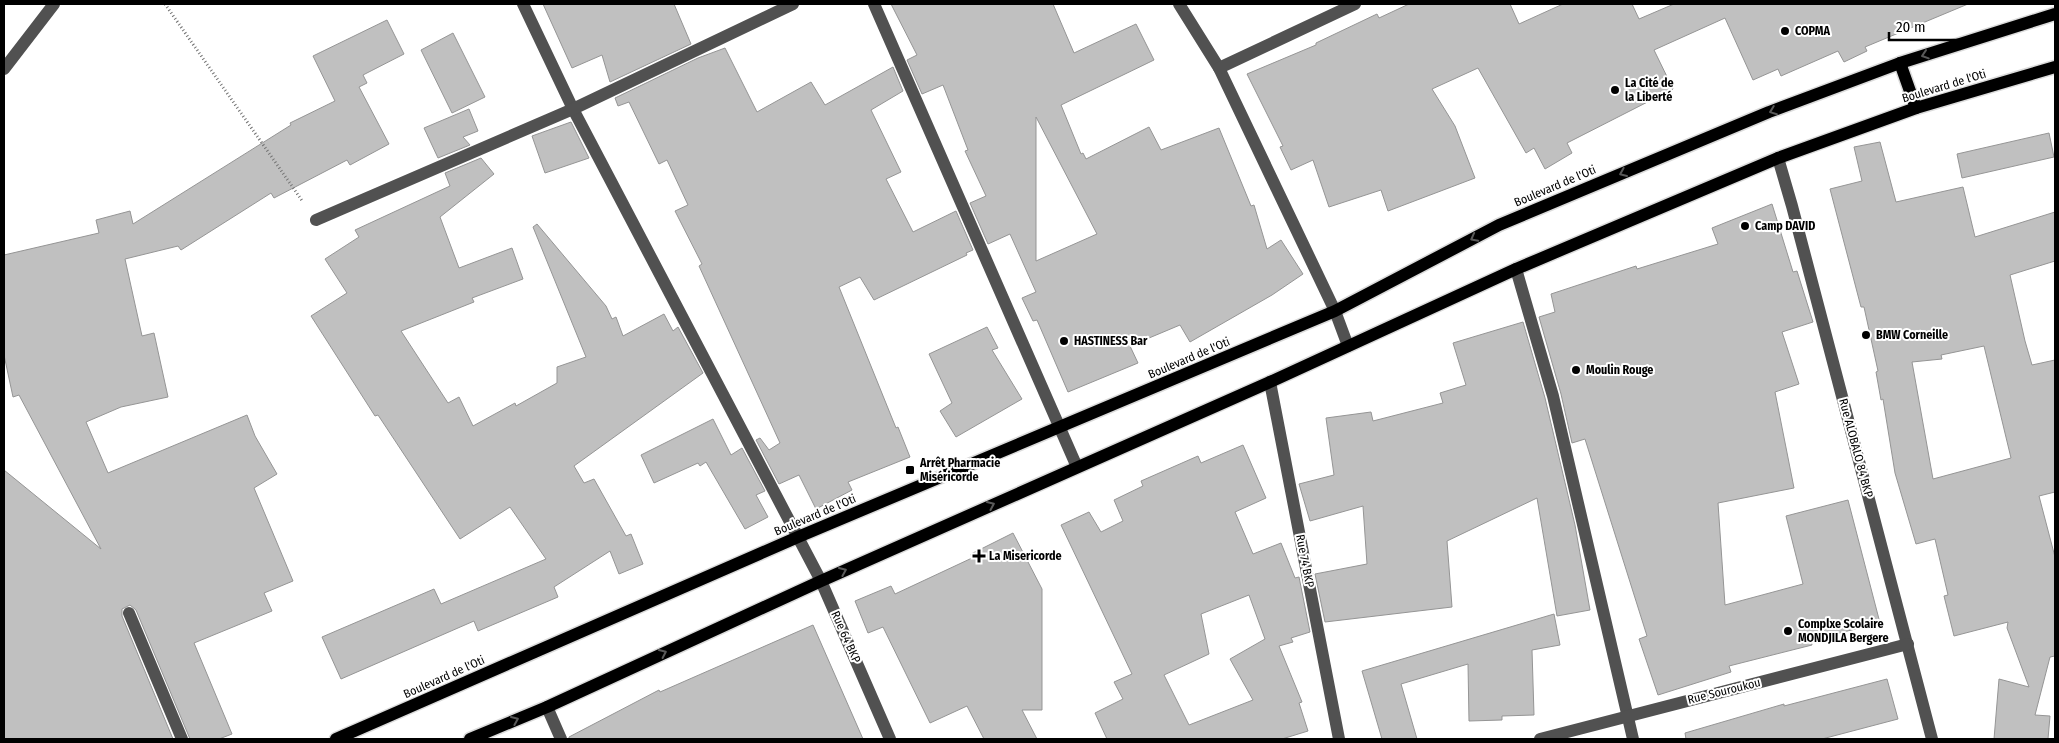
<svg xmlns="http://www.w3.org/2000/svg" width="2059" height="743" viewBox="0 0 2059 743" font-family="'Fira Sans Condensed',sans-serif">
<rect width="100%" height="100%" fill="#fff"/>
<g fill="#c0c0c0" stroke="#959595" fill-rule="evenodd">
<polygon points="543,4 674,4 691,44 610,82 602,55 572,68"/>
<path d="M891,4H1053L1074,53L1136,24L1154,60L1061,105L1081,154L1083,153L1086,159L1149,127L1161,150L1219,128L1251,206L1254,205L1267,249L1281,240L1303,274L1272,295L1190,342L1180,325L1130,346L1138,363L1068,392L1037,320L1033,321L1022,298L1036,292L1010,234L988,244L970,203L986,196L965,151L968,150L943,85L922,94L907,60L917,55ZM1036,117L1097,234L1036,261Z"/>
<polygon points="1409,4 1510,4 1519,24 1563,4 1632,4 1639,19 1674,4 1968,4 1865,47 1867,51 1844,62 1838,51 1781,76 1778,69 1753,80 1725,18 1654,50 1673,89 1567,143 1572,153 1545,169 1534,148 1526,153 1478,68 1432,89 1455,126 1475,178 1388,211 1381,190 1329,207 1313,160 1291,170 1280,147 1283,146 1247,74 1316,45 1316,43 1377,14 1379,18"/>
<polygon points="387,20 404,54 363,75 367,83 359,87 389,144 350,165 347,160 274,198 271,193 181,250 178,246 125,259 142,336 154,333 168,397 121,407 86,422 108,473 247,415 255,436 277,474 254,488 293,581 264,593 272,611 194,643 232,734 219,739 190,739 136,610 130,605 122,609 122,616 173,739 4,739 4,470 101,549 19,395 13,397 4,355 4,255 99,233 96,220 130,211 133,224 291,125 290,123 335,101 313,56"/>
<polygon points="453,33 485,97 452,113 421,50"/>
<polygon points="725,48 757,112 811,82 825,105 893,67 903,91 871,110 901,172 886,179 913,232 956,211 973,250 966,253 967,255 874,300 860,277 839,287 896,428 898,427 910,457 848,482 852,490 816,509 799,475 779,484 756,440 760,438 769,450 780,443 699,266 702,264 675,211 688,205 667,160 659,164 629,102 618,106 615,98 698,58"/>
<polygon points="469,109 478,131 463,137 470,145 438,158 424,128"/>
<polygon points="571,122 589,158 545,173 532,136"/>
<polygon points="2049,133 2054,157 1962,178 1957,154"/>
<path d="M1880,142L1896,202L1963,187L1975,237L2055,212V261L2010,275L2025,341L2032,365L2055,360V492L2039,496L2055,557V656L2050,657L2035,715L2050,716L2048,739H1994L1999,679L2029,687L2007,628L2008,622L1954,636L1944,596L1948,595L1935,539L1916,544L1895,473L1883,399L1881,400L1876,372L1878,371L1864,307H1861L1830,189L1862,181L1854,147ZM1984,346L2011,458L1933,479L1912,362L1942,359L1941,355Z"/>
<polygon points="481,158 494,174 440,217 459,268 512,248 523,279 472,298 474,302 401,331 448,403 459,397 473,426 515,403 516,406 557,383 557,367 586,357 533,227 537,224 606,306 612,319 616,317 623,336 664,314 673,331 678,327 703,373 574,466 584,483 594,479 626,536 631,534 643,564 619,574 610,551 554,587 558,597 478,631 474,621 341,679 322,637 434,589 441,604 546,559 510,507 460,539 378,415 375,416 311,316 347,293 325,259 359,237 355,230 450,186 445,173"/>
<polygon points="1772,204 1793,272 1797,271 1813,322 1782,332 1799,384 1775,392 1794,488 1718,503 1725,605 1803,584 1786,516 1848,500 1880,623 1811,640 1812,645 1729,666 1731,672 1658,695 1639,639 1647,636 1585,439 1572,443 1561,394 1539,317 1555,312 1551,294 1636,266 1637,269 1718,244 1712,228"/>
<polygon points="1523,322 1545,398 1575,525 1590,610 1557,616 1537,498 1447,541 1452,607 1325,622 1315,574 1367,564 1363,506 1310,521 1299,484 1334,475 1326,418 1371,412 1373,421 1443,403 1440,393 1466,385 1453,343"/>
<polygon points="987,327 998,348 992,350 1022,399 956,437 940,411 952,403 929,354"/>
<polygon points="713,419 731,455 742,448 765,491 756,495 768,517 745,529 706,462 700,466 698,463 654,483 641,455"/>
<path d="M1243,445L1266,498L1235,512L1253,554L1281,543L1295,578L1299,577L1310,632L1291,638L1293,642L1279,646L1302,702L1299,703L1308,731L1282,739H1107L1095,713L1123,699L1114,682L1132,674L1061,525L1089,512L1101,532L1123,521L1114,500L1143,486L1141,481L1198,456L1201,463ZM1249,595L1265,639L1230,659L1253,700L1189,725L1164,675L1209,654L1201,614Z"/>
<polygon points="1013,533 1042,589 1042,710 1022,710 1037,739 984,739 967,706 930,723 883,627 868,633 855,601 891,586 895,594 972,558 971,554"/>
<polygon points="1554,614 1560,645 1532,650 1534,715 1502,716 1502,720 1469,721 1468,664 1401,684 1417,739 1382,739 1362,671"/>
<polygon points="813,625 863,739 569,739 569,737 659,690 660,692"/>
<polygon points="1887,679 1898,719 1822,739 1686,739 1685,733 1784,704 1784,706"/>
</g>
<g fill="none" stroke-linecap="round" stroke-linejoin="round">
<g stroke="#dbdbdb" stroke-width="15">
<g id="major">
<polyline points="1900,63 1916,108"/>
<polyline points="336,739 798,537 1335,311 1499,225 1769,112 1900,63 2055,14"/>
<polyline points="470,739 547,707 821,581 1270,382 1516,269 1778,158 1916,108 2055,67"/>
</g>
</g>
<polyline stroke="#737373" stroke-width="3" stroke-dasharray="1 2.5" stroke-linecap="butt" points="165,4 303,202"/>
<g stroke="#515151" stroke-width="12">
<polyline points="523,4 573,109 821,581 890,739"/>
<polyline points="874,4 1077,467"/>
<polyline points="1179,4 1219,68 1335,311 1348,346"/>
<polyline points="1219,68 1355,4"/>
<polyline points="4,69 54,4"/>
<polyline points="1778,158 1792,206 1932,739"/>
<polyline points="316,220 573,109 793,4"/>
<polyline points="1516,269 1553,396 1633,739"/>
<polyline points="1270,382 1339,739"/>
<polyline points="129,613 182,739"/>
<polyline points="547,707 561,739"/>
<polyline points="1540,739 1908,644"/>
</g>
<use href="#major" stroke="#000" stroke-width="12"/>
</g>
<defs><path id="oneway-chevron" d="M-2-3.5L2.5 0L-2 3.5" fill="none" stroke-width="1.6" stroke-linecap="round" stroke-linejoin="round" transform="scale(1.25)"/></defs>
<g stroke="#595959">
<use href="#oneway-chevron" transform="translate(1925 55) rotate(162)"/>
<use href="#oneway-chevron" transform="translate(1773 111) rotate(159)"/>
<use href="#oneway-chevron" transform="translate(1623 173) rotate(157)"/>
<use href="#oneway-chevron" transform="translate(1474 238) rotate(152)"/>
<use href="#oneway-chevron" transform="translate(991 505) rotate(-24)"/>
<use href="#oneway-chevron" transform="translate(843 571) rotate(-23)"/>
<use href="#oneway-chevron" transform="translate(663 653) rotate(-25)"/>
<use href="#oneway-chevron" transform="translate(515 720) rotate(-23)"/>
</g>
<g fill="#000" stroke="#fff" stroke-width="2">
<circle cx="1785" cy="31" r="5"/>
<circle cx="1615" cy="90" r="5"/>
<circle cx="1745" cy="226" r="5"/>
<circle cx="1866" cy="335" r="5"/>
<circle cx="1064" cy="341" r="5"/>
<circle cx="1576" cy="370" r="5"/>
<rect x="905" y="465" width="10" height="10" rx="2.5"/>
<path d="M976.5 548.5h5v5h5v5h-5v5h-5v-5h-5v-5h5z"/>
<circle cx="1788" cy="631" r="5"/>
</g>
<g text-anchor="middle" stroke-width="4" stroke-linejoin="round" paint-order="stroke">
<g font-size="12" font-weight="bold" fill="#000" stroke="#fff" text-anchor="start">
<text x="1795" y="35">COPMA</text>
<text x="1625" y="87">La Cité de<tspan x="1625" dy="14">la Liberté</tspan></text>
<text x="1755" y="230">Camp DAVID</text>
<text x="1876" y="339">BMW Corneille</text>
<text x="1074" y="345">HASTINESS Bar</text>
<text x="1586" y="374">Moulin Rouge</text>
<text x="920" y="467">Arrêt Pharmacie<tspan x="920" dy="14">Miséricorde</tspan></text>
<text x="989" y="560">La Misericorde</text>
<text x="1798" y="628">Complxe Scolaire<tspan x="1798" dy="14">MONDJILA Bergere</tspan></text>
</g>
<g font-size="12" fill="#000" stroke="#fff">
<text transform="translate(1944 86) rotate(-17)" y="4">Boulevard de l'Oti</text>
<text transform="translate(1555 186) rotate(-23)" y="4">Boulevard de l'Oti</text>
<text transform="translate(1189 358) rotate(-23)" y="4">Boulevard de l'Oti</text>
<text transform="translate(1856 448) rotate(75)" y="4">Rue ALOBALO 84 BKP</text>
<text transform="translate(815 515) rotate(-23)" y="4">Boulevard de l'Oti</text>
<text transform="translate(1305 561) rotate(79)" y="4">Rue 74 BKP</text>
<text transform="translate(846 637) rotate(66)" y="4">Rue 64 BKP</text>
<text transform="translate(444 677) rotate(-24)" y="4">Boulevard de l'Oti</text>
<text transform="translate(1724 691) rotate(-14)" y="4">Rue Souroukou</text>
</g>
</g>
<rect width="2059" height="743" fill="none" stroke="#000000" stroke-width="10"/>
<path d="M1889 32v8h91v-8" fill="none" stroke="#000000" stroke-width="2.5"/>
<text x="1896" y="32" font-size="15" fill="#000000" stroke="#ffffff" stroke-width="4" paint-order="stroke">20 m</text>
</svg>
